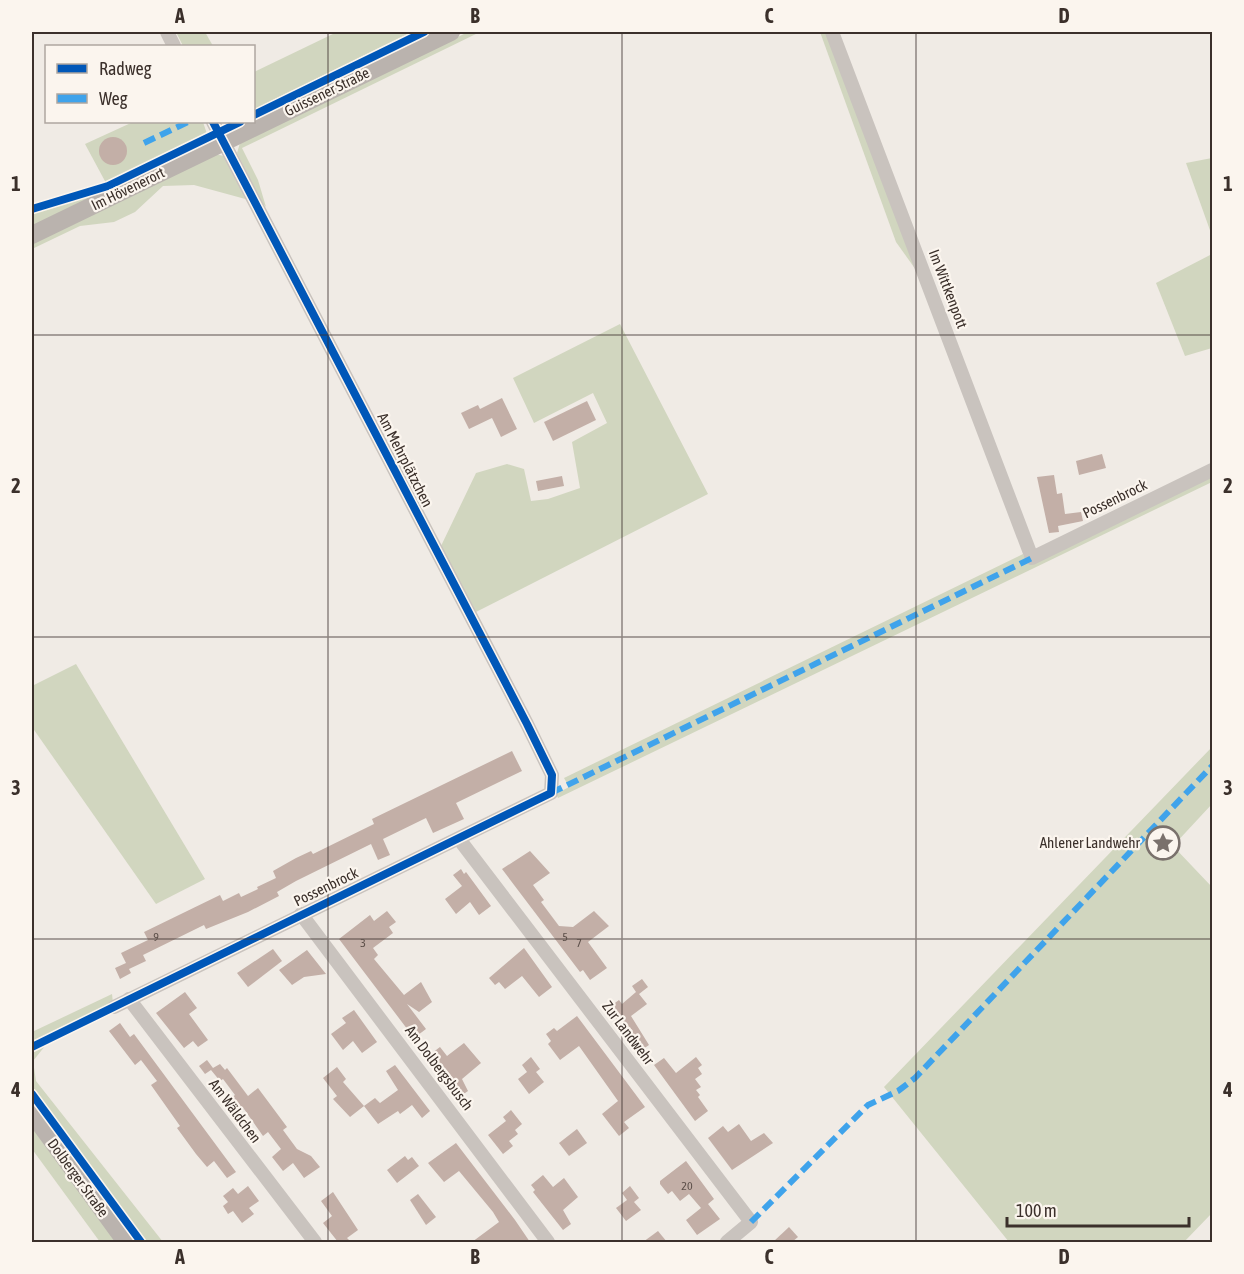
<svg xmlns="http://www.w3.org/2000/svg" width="1244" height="1274" viewBox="0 0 1244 1274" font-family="'Asap Condensed',sans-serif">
<rect width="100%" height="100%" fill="#f0ebe5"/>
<g fill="#d1d6bf">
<polygon points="176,32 205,32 213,46 183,46"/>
<polygon points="337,32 412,32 254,109 254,72"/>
<polygon points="468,32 480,32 242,148 258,180 266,207 262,203 237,153 240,143"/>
<polygon points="820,32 829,32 921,277 896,242"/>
<polygon points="133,122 203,122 207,134 106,183 85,144"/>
<polygon points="215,154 224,156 249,200 194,185 163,186 135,212 114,222 80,226 32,249 32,243"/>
<polygon points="1212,158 1212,236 1186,163"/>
<polygon points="109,189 32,226 32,215 40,210"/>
<polygon points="1212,254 1212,348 1185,356 1156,283"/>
<polygon points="620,324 708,494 476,612 441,546 476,473 507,464 524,469 531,501 548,499 580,488 572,442 607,423 593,393 534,423 513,378"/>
<polygon points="1212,473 1212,482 558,798 556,794 569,787 564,778 1023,554 1028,564 1034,561"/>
<polygon points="76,664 205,879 156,904 32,727 32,686"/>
<polygon points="1212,747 1212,804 1173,846 1212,887 1212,1213 1184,1242 1009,1242 884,1087"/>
<polygon points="112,994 113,1003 32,1043 32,1032"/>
<polygon points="45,1046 33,1061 36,1081 163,1242 144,1242 32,1089 32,1052"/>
<polygon points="32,1127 116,1242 100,1242 32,1149"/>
</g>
<g fill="#c3afa7">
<circle cx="113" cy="151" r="14"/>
<polygon points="502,398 517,429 501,437 492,418 469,429 461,413 478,405 480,409"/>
<polygon points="587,401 596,420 553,441 544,422"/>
<polygon points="1102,454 1106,468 1079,475 1076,461"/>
<polygon points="1054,475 1057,494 1062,493 1065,514 1081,512 1083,521 1058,526 1059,532 1049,533 1037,477"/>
<polygon points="562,476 564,486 538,491 536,481"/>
<polygon points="512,751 522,771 456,803 464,819 433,833 426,818 383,839 390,855 378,860 371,844 296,881 277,892 279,896 248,912 206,929 204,925 143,955 146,961 129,969 131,973 120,979 115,968 126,963 121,953 148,940 144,932 220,895 223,901 239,893 241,897 258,889 257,887 276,878 273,871 296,858 311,851 313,854 374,824 372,819"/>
<polygon points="530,851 550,873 533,885 544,900 541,902 559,926 573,927 594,911 609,926 588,942 607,968 590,980 583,970 580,972 502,869"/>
<polygon points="461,869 464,874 466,872 491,906 479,915 470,902 456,914 445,899 462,886 453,875"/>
<polygon points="387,911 396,922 389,927 393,933 373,948 378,955 374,959 404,995 421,982 432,1002 419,1012 407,1004 426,1029 414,1038 339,939 370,915 374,921"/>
<polygon points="524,948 552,987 539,997 522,976 505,989 499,982 495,985 489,978"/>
<polygon points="273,949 282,961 248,987 237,973"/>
<polygon points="307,950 326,974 304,977 292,985 279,970"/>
<polygon points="642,979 648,987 639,994 647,1004 631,1016 649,1045 640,1051 608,1008 619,1000 622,1004 636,992 632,986"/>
<polygon points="185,992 197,1008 189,1014 208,1040 198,1047 193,1041 184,1048 156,1013"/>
<polygon points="354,1010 377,1042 362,1053 353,1041 343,1050 331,1034 346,1023 342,1018"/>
<polygon points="577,1016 645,1107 624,1122 629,1128 619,1136 602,1114 618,1101 579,1046 560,1060 548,1044 551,1041 546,1034 554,1028 557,1031"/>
<polygon points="120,1023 130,1037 134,1034 236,1172 227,1178 214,1161 207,1167 196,1154 177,1128 180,1126 151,1085 157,1081 141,1060 135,1065 109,1031"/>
<polygon points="464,1043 481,1063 462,1079 468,1091 459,1097 428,1056 440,1047 447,1056"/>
<polygon points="531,1057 540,1069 536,1072 544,1082 529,1094 518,1079 527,1072 522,1065"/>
<polygon points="696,1057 702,1065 698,1068 702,1074 695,1079 701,1087 696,1090 700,1095 698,1097 708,1111 695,1121 654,1065 664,1058 676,1073"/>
<polygon points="207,1060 213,1068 220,1064 225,1070 227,1068 248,1096 258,1088 287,1127 283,1130 297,1149 311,1156 320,1167 304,1178 293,1163 283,1171 272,1157 281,1149 268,1132 263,1136 244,1109 235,1116 225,1102 235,1095 223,1079 220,1081 211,1070 205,1074 199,1066"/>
<polygon points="395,1065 430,1111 422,1118 412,1105 400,1114 398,1111 378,1124 364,1106 375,1098 380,1103 398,1090 386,1071"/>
<polygon points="337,1067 346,1079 343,1082 364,1106 350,1117 333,1099 337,1096 323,1078"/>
<polygon points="511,1110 522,1124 515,1130 518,1134 509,1141 513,1146 503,1154 488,1135 506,1121 503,1117"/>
<polygon points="739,1124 751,1141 764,1133 773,1143 732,1170 708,1138 723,1126 728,1132"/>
<polygon points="577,1129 587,1143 569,1156 559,1143"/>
<polygon points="456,1143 515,1220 530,1242 472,1242 499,1222 493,1212 459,1171 444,1182 428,1163"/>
<polygon points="405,1156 408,1160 412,1157 419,1166 397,1183 387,1170"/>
<polygon points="686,1161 714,1199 708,1204 720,1219 697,1235 686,1220 701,1208 689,1194 680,1201 672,1191 668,1194 660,1184 660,1181"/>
<polygon points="543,1175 553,1187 564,1178 578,1197 563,1210 571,1224 563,1230 533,1192 535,1190 531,1185"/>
<polygon points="248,1186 259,1201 249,1208 254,1214 242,1223 233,1211 228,1214 223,1206 228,1202 223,1196 233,1188 238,1194"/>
<polygon points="630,1186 639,1198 634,1202 641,1210 626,1221 616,1208 627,1200 622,1193"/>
<polygon points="333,1192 358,1230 347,1238 351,1242 338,1242 323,1223 332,1216 321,1201"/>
<polygon points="418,1194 436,1217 426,1225 410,1200"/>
<polygon points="789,1227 798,1237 792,1242 773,1242"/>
<polygon points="658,1231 667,1242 643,1242"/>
</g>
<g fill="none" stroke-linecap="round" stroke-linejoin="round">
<g stroke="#c9c3be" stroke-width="14">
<polyline points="167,32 174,46"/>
<polyline points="832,32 1032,558 1212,470"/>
<polyline points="459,839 751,1222 727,1242"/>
<polyline points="301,914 548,1242"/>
<polyline points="129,999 315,1242"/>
<polyline points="114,1007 551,793 552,775 527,724 213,122"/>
</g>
<g stroke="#bab3ae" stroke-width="18">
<polyline points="32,235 451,32"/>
<polyline points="32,1113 126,1242"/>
</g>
<g stroke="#3fa3eb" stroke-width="6" stroke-dasharray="12 6" stroke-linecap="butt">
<polyline points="144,143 188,122"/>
<polyline points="551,793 1032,558"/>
<polyline points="751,1222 868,1105 898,1091 915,1078 1212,766"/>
</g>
<g stroke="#fbf5ee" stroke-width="11">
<g id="cycleway">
<polyline points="254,115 424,32"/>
<polyline points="32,209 108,186 240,122"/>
<polyline points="32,1047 551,793 552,775 527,724 213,122"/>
<polyline points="32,1094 141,1242"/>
</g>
</g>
<use href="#cycleway" stroke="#0057b8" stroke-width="8"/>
</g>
<path fill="none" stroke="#3b302b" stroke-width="1.5" stroke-opacity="0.55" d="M328,32V1242M622,32V1242M916,32V1242M32,335H1212M32,637H1212M32,939H1212"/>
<defs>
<g id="sight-ring" transform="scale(1.725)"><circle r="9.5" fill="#fbf5ee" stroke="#7a716c" stroke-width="1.5"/><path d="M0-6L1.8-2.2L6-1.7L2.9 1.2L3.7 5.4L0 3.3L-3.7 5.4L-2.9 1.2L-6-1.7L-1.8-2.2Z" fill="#7a716c"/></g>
</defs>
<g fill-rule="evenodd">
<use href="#sight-ring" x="1163" y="843"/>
</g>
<g text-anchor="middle" stroke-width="4.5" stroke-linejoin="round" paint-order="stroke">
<g font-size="12" fill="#5d504a">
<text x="156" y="941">9</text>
<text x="565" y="941">5</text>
<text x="363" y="947">3</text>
<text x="579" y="947">7</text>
<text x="687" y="1190">20</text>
</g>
<g font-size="15" fill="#3b302b" stroke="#fbf5ee">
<text transform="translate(327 92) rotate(-26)" y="5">Guissener Straße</text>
<text transform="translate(128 189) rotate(-26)" y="5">Im Hövenerort</text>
<text transform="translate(948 289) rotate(69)" y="5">Im Wittkenpott</text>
<text transform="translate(405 460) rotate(63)" y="5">Am Mehrplätzchen</text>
<text transform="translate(1115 499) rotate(-26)" y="5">Possenbrock</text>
<text transform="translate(326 887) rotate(-26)" y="5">Possenbrock</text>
<text transform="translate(628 1033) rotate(53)" y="5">Zur Landwehr</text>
<text transform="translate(439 1068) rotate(53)" y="5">Am Dolbergsbusch</text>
<text transform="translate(235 1111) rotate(53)" y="5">Am Wäldchen</text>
<text transform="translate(78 1178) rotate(54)" y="5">Dolberger Straße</text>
</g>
<g font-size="15" fill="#3b302b" stroke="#fbf5ee" text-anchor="end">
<text x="1140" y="848">Ahlener Landwehr</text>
</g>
</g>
<rect width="1244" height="1274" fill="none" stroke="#fbf5ee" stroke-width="66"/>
<rect x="45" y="45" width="210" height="78" fill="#fbf5ee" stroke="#aea6a0" stroke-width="1.5"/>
<rect x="57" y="64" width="30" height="9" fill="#0057b8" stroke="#aea6a0" stroke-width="1.5"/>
<text x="99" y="75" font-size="18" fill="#3b302b">Radweg</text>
<rect x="57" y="94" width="30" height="9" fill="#3fa3eb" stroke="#aea6a0" stroke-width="1.5"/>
<text x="99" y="105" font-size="18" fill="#3b302b">Weg</text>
<path d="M1007 1217v9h182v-9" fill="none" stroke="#3b302b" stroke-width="3"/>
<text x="1016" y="1217" font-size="18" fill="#3b302b" stroke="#fbf5ee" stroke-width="4.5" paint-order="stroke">100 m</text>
<rect x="33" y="33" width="1178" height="1208" fill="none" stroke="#3b302b" stroke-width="2"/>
<g font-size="20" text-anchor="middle" font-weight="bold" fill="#3b302b">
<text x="180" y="23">A</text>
<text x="475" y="23">B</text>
<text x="769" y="23">C</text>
<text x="1064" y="23">D</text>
<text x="16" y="191">1</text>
<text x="1228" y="191">1</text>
<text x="16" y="493">2</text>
<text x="1228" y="493">2</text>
<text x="16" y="795">3</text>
<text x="1228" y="795">3</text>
<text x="16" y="1097">4</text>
<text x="1228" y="1097">4</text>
<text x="180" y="1264">A</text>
<text x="475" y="1264">B</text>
<text x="769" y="1264">C</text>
<text x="1064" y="1264">D</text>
</g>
</svg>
